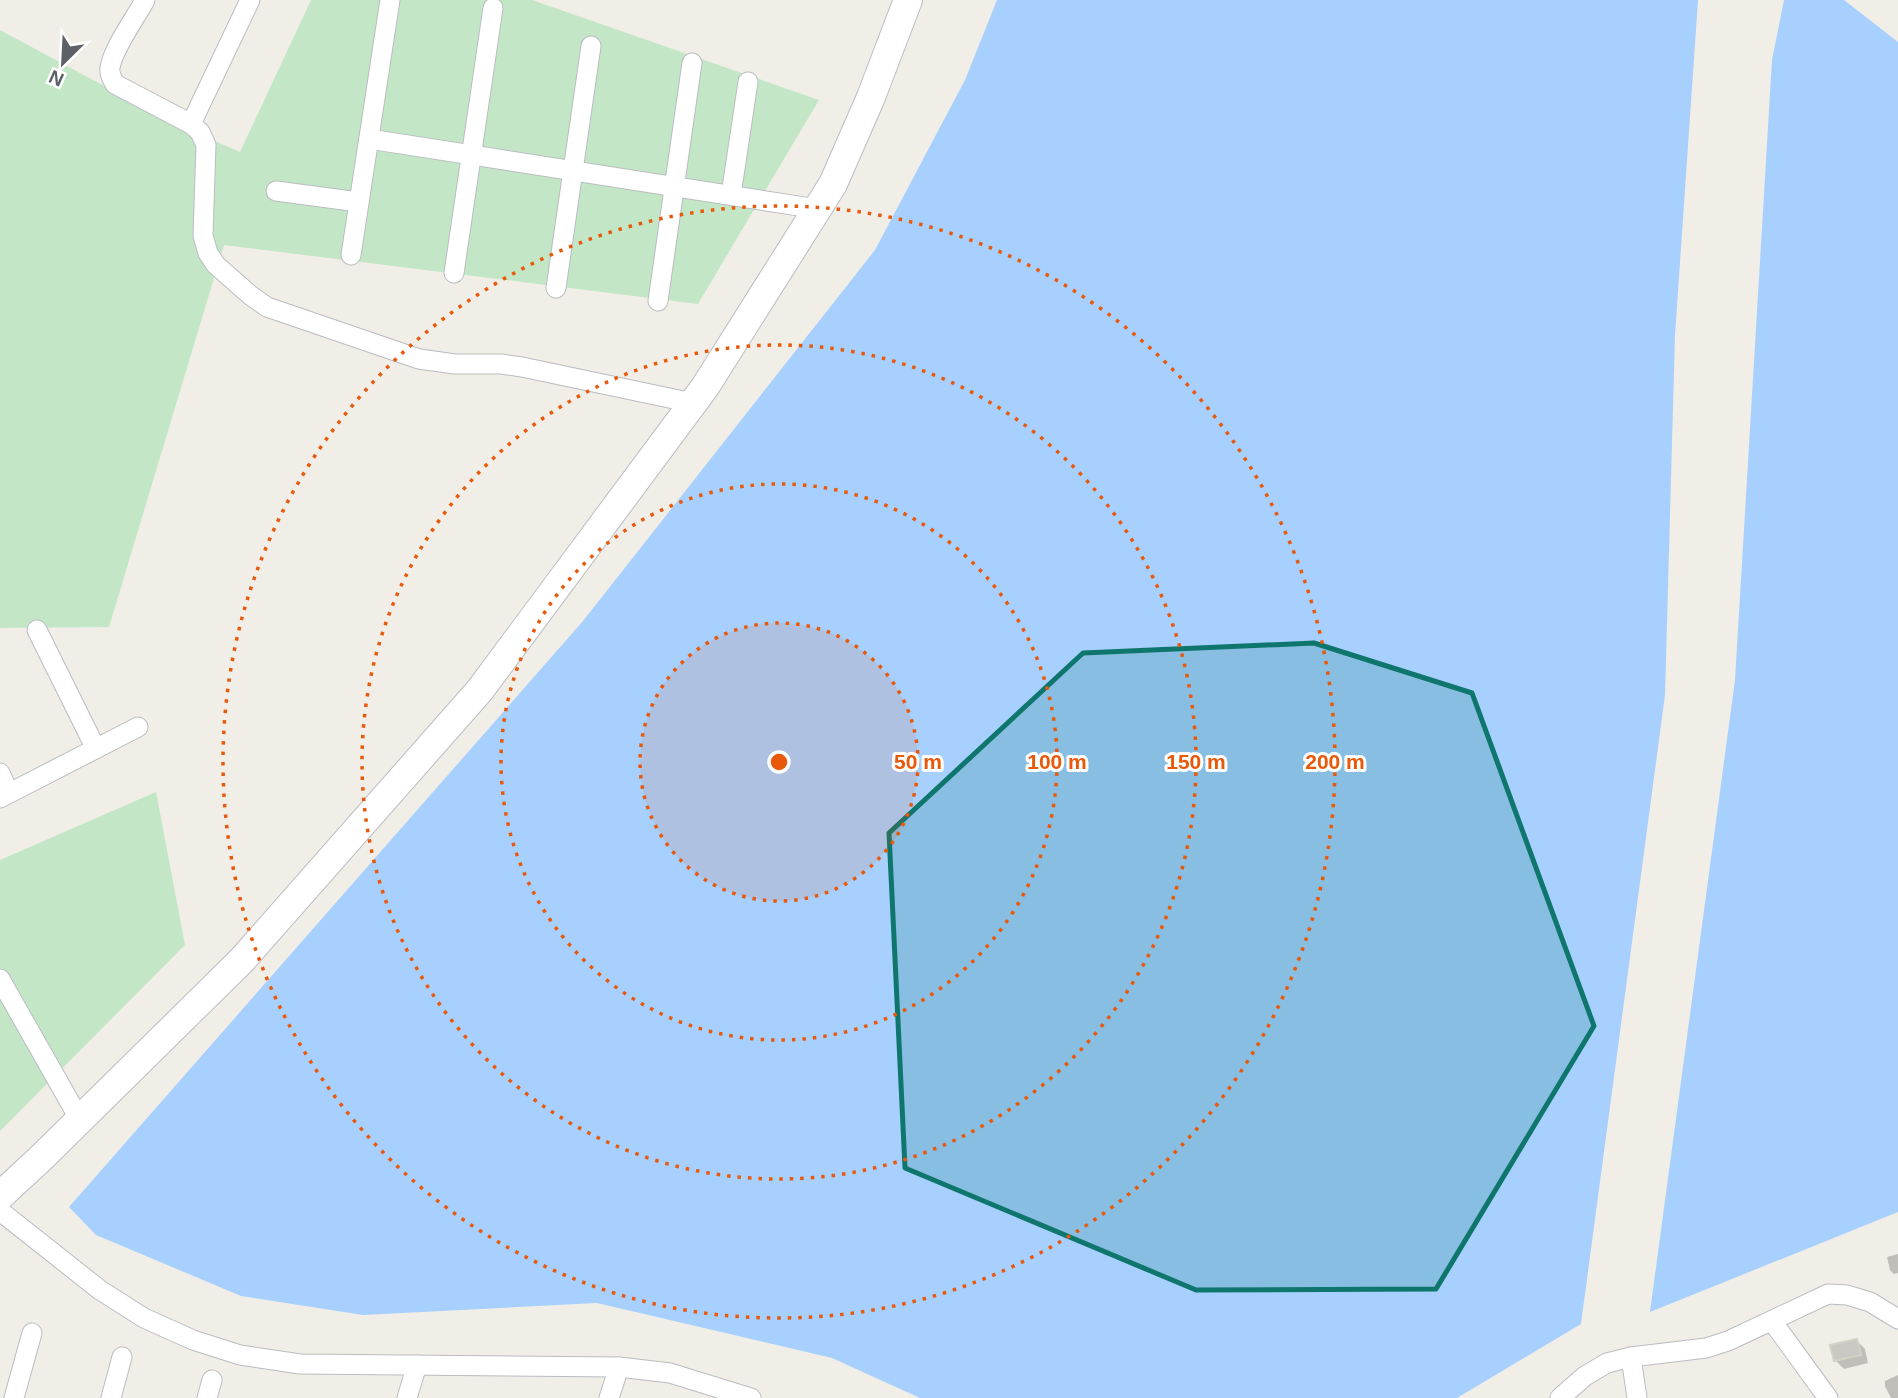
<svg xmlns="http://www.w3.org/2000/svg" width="1898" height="1398" viewBox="0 0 1898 1398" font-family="Arial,sans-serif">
<rect width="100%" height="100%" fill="#f0eee6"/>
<g fill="#c3e7c6">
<polygon points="311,0 532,0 819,100 698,304 224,245 109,627 0,628 0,30 173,123 240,152"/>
<polygon points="156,792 185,945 0,1131 0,860"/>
</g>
<g fill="#a7d0fe">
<polygon points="997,0 1698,0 1675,335 1665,695 1581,1324 1457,1398 920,1398 832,1358 597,1303 363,1315 241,1296 96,1235 69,1207 583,621 875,250 965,80"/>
<polygon points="1784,0 1844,0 1898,42 1898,1212 1650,1312 1735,680 1772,60"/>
</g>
<g fill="#0003">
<polygon points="1898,1254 1898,1273 1894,1274 1890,1270 1887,1257"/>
<polygon points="1856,1340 1865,1349 1868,1363 1844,1369 1835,1360"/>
<polygon points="1898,1375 1898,1398 1891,1398 1885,1386 1885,1381"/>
</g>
<polygon fill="#cac8c3" stroke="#d4d1c4" stroke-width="2" points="1857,1339 1861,1355 1834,1361 1830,1345"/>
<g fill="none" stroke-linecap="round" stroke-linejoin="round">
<g stroke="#babcc1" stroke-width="21">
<g id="street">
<path d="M145,0C136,17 112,50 110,68C109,74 112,79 115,84L191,124L200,132L206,145L203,236L208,253L216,265L250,295L267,307L419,359L455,364H501L522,367L693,403"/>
<polyline points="191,124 250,0"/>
<polyline points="369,139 818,209"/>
<polyline points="276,191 359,202"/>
<polyline points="731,195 748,82"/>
<polyline points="351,255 390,0"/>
<polyline points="454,273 493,8"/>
<polyline points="556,288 591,46"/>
<polyline points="658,301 692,63"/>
<polyline points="37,630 96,749"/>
<polyline points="0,773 9,793"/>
<polyline points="0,798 138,727"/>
<polyline points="0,979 80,1120"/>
<polyline points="0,1211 100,1290 144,1318 193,1340 240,1355 300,1364 619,1367 670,1373 751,1398"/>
<polyline points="1772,1321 1828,1398"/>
<polyline points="1631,1357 1637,1398"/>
<polyline points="14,1398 32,1333"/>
<polyline points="111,1398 122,1357"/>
<polyline points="207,1398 212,1380"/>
<polyline points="407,1398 417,1365"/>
<polyline points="609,1398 619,1367"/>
<polyline points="1560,1398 1585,1376 1607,1363 1631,1357 1706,1348 1728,1341 1828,1294 1847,1295 1870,1302 1898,1319"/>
</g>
</g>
<g stroke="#bbbdc3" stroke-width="30">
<polyline id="secondary" points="0,1196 40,1159 242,960 480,690 705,387 833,184 871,97 908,0"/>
</g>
<use href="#street" stroke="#fff" stroke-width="19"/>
<use href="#secondary" stroke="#fff" stroke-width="28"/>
</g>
<path fill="#0f766e" fill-opacity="0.2" stroke="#0f766e" stroke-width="5" stroke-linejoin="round" d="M1314,643L1472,693L1594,1026L1436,1289L1196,1290L905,1168L889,833L1083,653Z"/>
<circle cx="779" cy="762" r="139" fill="#e8590c" fill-opacity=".12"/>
<g fill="none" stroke="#e8590c" stroke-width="3.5" stroke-dasharray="3.5 7">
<circle cx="779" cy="762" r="139"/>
<circle cx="779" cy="762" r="278"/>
<circle cx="779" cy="762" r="417"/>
<circle cx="779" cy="762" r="556"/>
</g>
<circle cx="779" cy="762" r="10" fill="#e8590c" stroke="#fff" stroke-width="3.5"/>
<g font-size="21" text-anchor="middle" font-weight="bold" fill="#e8590c" stroke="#fff" stroke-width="6" stroke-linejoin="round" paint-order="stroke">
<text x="918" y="769">50 m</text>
<text x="1057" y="769">100 m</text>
<text x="1196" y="769">150 m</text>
<text x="1335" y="769">200 m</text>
</g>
<g transform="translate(63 63) rotate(204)" stroke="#ffffff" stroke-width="5" paint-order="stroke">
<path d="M0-5L12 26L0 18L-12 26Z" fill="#5d6066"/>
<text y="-10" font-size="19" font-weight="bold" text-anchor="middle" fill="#5d6066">N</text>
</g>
</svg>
